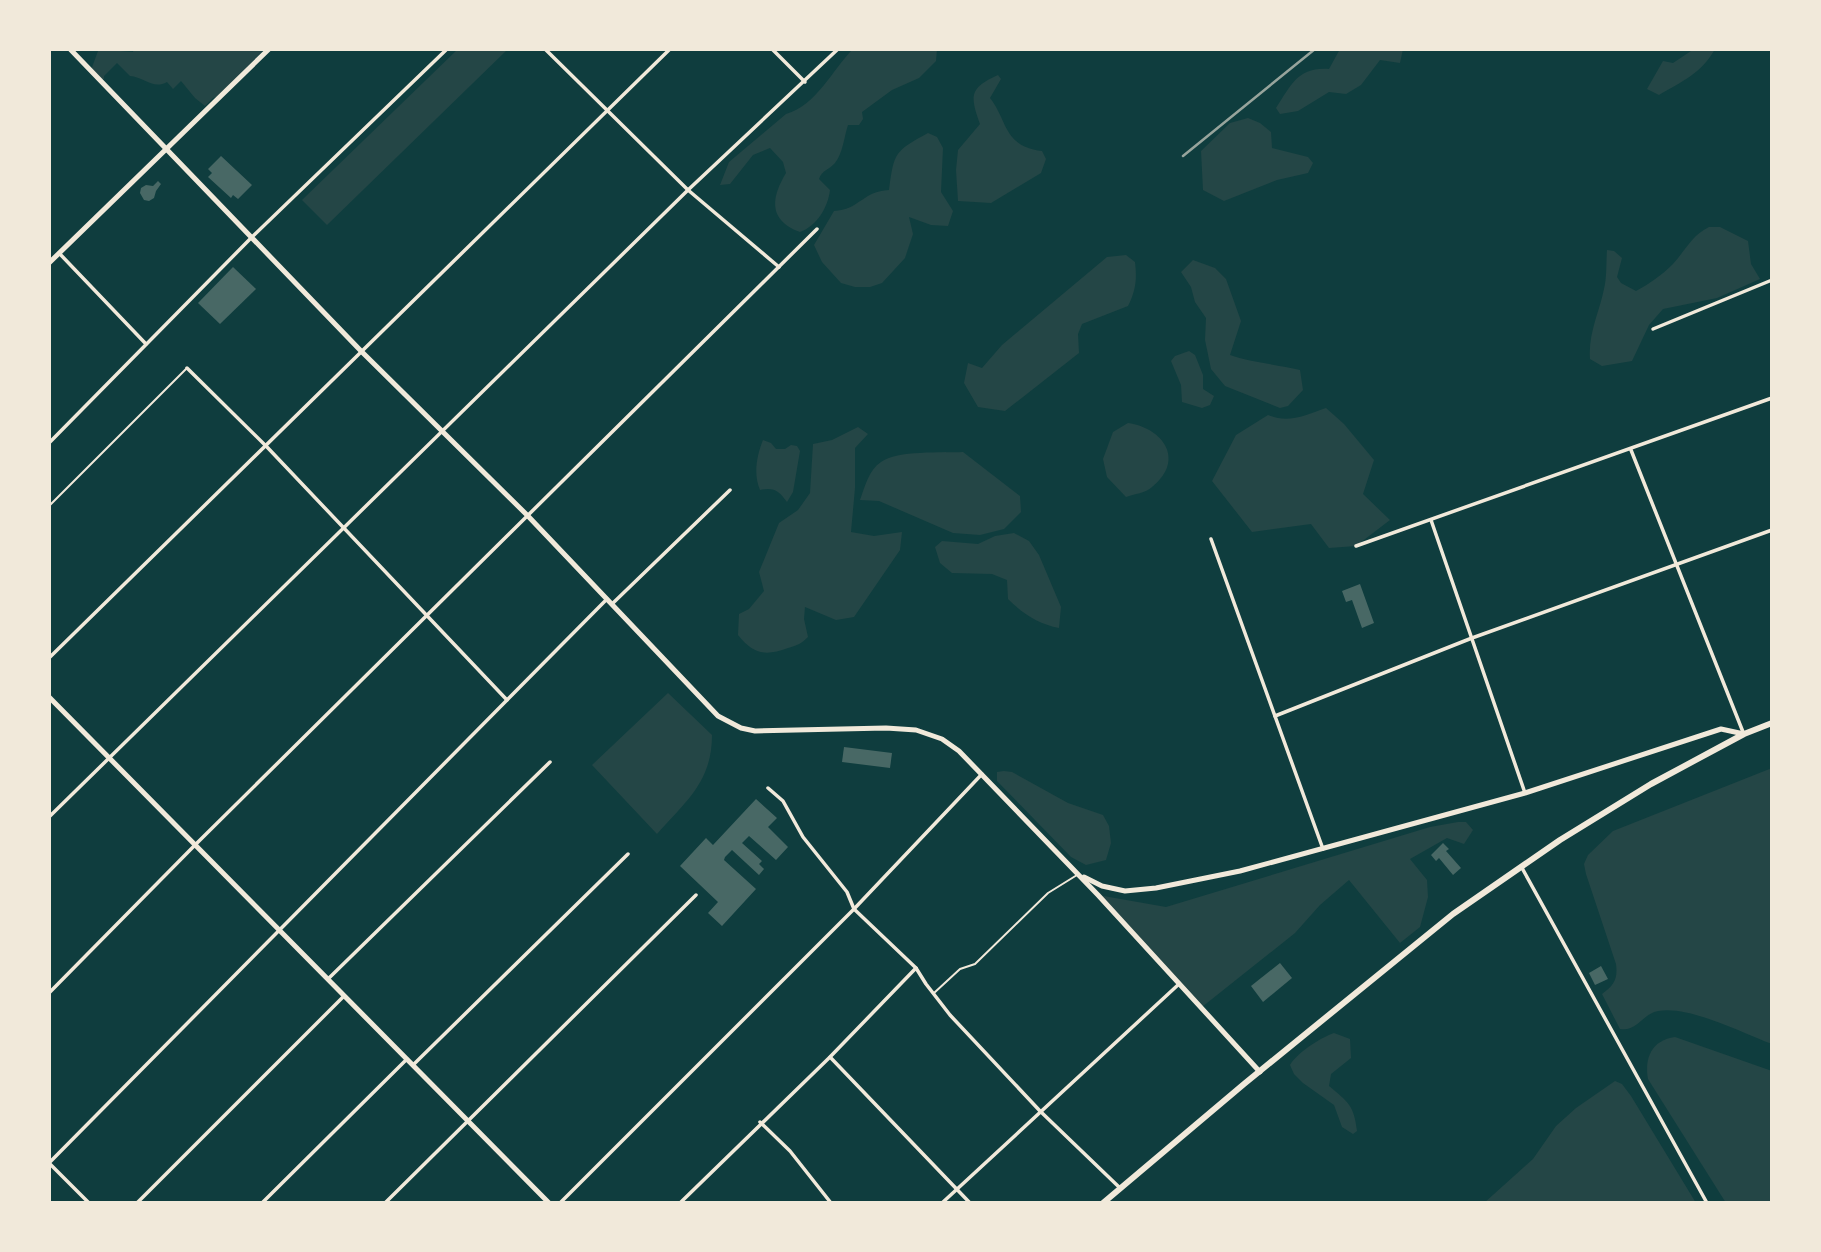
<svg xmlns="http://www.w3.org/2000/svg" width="1821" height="1252" viewBox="0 0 1821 1252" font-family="'IBM Plex Sans',sans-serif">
<rect width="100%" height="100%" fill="#0f3d3e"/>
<g fill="#244646">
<path d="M97,49L133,52L134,49H264L220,96L213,98L205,106L195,98L181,81L173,89L167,82C153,90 144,77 130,76L117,63L104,76V79H100L91,70L98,51Z"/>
<polygon points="458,49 508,49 327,225 302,200"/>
<path d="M853,49H937L936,61L919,78L892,90L862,112L863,119L859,125H848C844,137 843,153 835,163C829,170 822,170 819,179L830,190C828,207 817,226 800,232C768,220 771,198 786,173L783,162L770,148L753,155L730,184L720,185L729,162L786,114C817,105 832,70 853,49Z"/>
<path d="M1340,49H1403L1400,63L1380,60L1361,85L1346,94L1329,92L1298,111L1280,114L1276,108C1292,84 1298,67 1329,69Z"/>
<path d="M1694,49H1715C1702,73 1681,82 1659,95L1647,89L1663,61L1673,63Z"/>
<path d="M998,75L1001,79L990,98C1008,121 1003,146 1042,151L1046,159L1041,173L991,203L958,201L956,170L958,150L980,124C970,96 969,88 998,75Z"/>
<polygon points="1248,118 1260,123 1271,132 1272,148 1308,157 1313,163 1308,173 1277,180 1224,201 1203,190 1201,151 1230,123"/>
<path d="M928,133L937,137L943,148L941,192L953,211L948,226L931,225L909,217L913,234L905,258L882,283L870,287H855L841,283L822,262L814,245L834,211C859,210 863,191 889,190C894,152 895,151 928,133Z"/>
<path d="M1709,227H1720L1748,241L1751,264L1760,279L1717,298L1663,309L1649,325L1632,361L1602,366L1590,359C1588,334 1599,313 1604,289C1607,277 1606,263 1607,250L1614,251L1622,258L1617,277L1621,283L1636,291C1649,284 1662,275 1673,264C1685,251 1692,235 1709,227Z"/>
<path d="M1126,255L1135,262C1137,279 1136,290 1128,306L1082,324L1078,334L1079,353L1005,411L978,407L964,383L968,363L982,368L1002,345L1107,257Z"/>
<path d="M1193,260L1215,268L1226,279L1241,321L1230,355C1250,362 1279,365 1300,370L1303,390L1288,406L1280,408L1225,386L1211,369L1205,340L1206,318L1195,302L1191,287L1181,272Z"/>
<polygon points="1189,351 1195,355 1203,375 1203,389 1214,396 1210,405 1202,408 1182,402 1181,385 1171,361 1175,356"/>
<path d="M1326,408L1344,424L1374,460L1363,494L1390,520L1356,546L1329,548L1311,524L1252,532L1212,481L1236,435L1268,415C1288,424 1306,415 1326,408Z"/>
<path d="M1128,423C1163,428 1186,460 1152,487C1146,493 1134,494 1126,497L1107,477L1103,459L1113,432Z"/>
<path d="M858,427L868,434L855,448V488L851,532L874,536L902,532L900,550L854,617L836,620L805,607L804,619L808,637C801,644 798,645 788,648C766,656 754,655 738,635L739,614L749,609L764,591L759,572L779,523L798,510L810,493L813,444L832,440Z"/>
<path d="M763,440L771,443L776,449H785L791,445L797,446L800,451L793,492L787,502C779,491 774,487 760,490C753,474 757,455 763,440Z"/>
<path d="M963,452L1020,496L1021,512L1004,529L980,535L953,533L879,501L860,500C865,486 869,470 881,462C897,450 942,453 963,452Z"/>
<path d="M1014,533L1029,541L1039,555L1061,607L1059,628C1039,624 1023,614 1008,599L1007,580L992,574L952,573L940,563L935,547L942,541L978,544L995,536Z"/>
<path d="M668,693L712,735C712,782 686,801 657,834L592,765Z"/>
<path d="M1772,768V1044C1742,1033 1689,1005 1658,1011C1642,1014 1637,1032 1620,1029L1602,994C1614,985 1618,979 1616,964L1586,874L1584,864L1588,855L1613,831Z"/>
<polygon points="1004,771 1012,772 1068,803 1103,815 1109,826 1111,843 1106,860 1086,865 1071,857 997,781 997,772"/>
<polygon points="1458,822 1466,822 1473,830 1464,844 1447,838 1410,859 1427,880 1428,897 1420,927 1400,943 1349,880 1320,905 1295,933 1202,1007 1098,895 1166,907 1430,827"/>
<path d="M1334,1033L1350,1039L1351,1058L1331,1074L1329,1086C1348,1102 1354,1105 1357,1131L1353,1134L1342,1127L1334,1105L1303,1083L1294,1074L1290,1065C1298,1052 1320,1038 1334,1033Z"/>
<path d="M1675,1037L1772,1071V1203H1726L1648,1079C1644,1058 1652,1040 1675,1037Z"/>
<polygon points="1615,1081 1622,1084 1631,1096 1696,1203 1484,1203 1533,1159 1556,1126 1576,1108"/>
</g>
<g fill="#486865">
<polygon points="221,156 252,185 238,199 233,195 231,198 208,177 212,173 208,169"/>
<polygon points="158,181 161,184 156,191 154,198 149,201 144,200 140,193 141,188 146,185 153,186"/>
<polygon points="233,267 256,289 220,324 198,303"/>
<polygon points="1360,584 1374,623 1362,628 1352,600 1346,602 1342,591"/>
<polygon points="844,747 892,753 890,768 842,762"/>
<polygon points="756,799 777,818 768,827 788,847 776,860 749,836 742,843 762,861 759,864 764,869 759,875 732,850 725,857 724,860 756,889 722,926 708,913 718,902 680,866 706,838 713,845"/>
<polygon points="1443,843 1449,849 1446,851 1461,868 1453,875 1439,858 1436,861 1431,855"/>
<polygon points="1280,963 1292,978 1263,1002 1251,986"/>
<polygon points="1601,966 1608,979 1595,985 1589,973"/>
</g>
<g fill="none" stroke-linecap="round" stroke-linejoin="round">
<g stroke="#f1e9da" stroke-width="2">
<polyline points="49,506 187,368"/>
<polyline points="934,993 960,969 975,964 1048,893 1077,875"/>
</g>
<g stroke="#f1e9da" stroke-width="3.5">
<polyline points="545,49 688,190 779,267"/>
<polyline points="772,49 805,82"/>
<polyline points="59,253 146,344"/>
<polyline points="1653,329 1772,280"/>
<polyline points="187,368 267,447 507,700"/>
<polyline points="49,443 251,238 447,49"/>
<polyline points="1631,450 1743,732"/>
<polyline points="1431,520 1525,793"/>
<polyline points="1211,539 1323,849"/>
<polyline points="1356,546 1772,398"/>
<polyline points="612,604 730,490"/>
<polyline points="49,658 670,49"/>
<polyline points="1275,716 1472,638 1772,530"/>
<polyline points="768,788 783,801 803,837 847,892 854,909 916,968 926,984 950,1015 1040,1111 1120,1188"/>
<polyline points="49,817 688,190 838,49"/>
<polyline points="1522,868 1707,1203"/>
<polyline points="328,979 550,762"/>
<polyline points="49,993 195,845 817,229"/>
<polyline points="830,1057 970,1203"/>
<polyline points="413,1065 628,854"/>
<polyline points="760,1122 790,1151 831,1203"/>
<polyline points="49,1163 607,599"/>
<polyline points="49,1163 89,1203"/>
<polyline points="137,1203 344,996"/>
<polyline points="262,1203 407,1059"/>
<polyline points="385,1203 696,895"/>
<polyline points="560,1203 854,909 982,774"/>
<polyline points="680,1203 830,1057 916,968"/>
<polyline points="942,1203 1179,984"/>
</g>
<polyline stroke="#f1e9da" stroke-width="5" points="49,263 269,49"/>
<g stroke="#f1e9da" stroke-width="5">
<polyline points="70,49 361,351 527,515 718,716 741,728 755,731 886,728 916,730 942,739 959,751 1098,895 1260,1072"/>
<polyline points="49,697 549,1203"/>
<polyline points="1084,877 1102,886 1125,891 1156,888 1240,871 1525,793 1721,729 1744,734"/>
</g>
<polyline stroke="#f1e9da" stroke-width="6" points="1103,1203 1244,1084 1453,914 1560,840 1651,784 1744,734 1772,723"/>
<polyline stroke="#97a49c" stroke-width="2.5" points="1183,156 1315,49"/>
</g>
<rect width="1821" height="1252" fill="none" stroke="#f1e9da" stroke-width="102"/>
</svg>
